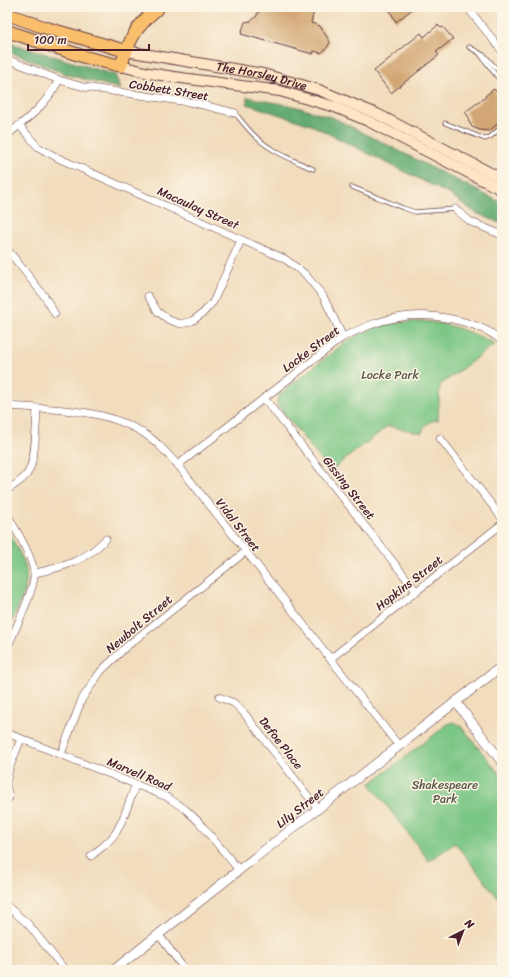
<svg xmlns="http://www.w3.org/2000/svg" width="509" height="977" viewBox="0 0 509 977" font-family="Sriracha,sans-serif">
<rect width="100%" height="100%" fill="#fcf5e5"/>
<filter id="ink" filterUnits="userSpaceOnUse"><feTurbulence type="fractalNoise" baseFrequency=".025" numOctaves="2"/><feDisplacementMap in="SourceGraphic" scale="8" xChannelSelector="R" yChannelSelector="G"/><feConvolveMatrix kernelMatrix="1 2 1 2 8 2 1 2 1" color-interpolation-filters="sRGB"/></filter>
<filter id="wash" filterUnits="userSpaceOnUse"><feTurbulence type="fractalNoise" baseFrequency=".012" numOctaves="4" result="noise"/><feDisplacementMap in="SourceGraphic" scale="16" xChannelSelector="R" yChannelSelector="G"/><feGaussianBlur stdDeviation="0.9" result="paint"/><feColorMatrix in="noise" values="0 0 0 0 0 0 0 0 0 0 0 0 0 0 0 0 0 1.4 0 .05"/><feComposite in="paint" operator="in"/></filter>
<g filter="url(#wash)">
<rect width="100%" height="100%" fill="#f1dcbc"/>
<g fill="#7ac685" stroke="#627258">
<path d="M423,321C452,324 469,331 495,344L440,385L438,420C430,420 424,425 422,433L388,426L330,471L278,406L277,402L279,395L344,343L361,333L379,326L393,323Z"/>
<path d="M7,529C12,540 22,554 25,566C31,588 16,611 7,631Z"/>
<polygon points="454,722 461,726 502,777 502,903 455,843 429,861 370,784 448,724"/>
</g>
<g fill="#63ab72" stroke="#56654e">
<polygon points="7,42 115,75 121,89 68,75 7,51"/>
<polygon points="247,97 297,107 334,118 502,203 502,224 476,213 449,194 311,125 247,104"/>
</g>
<g id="blocks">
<g fill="#d3a775">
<polygon points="266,7 315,7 311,23 320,26 330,42 327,48 321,53 314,51 313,54 241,34 245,22 251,21 256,17 260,9 265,10"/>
<polygon points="388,7 415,7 396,22"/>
<polygon points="438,25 441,28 443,27 453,39 436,52 439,55 391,93 374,71 421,33 424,37"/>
<polygon points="494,89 502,97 502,120 489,131 480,130 472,127 468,120 470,119 465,112 486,97 485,96"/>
</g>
</g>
</g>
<g filter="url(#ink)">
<use href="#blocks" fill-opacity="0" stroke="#633b41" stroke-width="1"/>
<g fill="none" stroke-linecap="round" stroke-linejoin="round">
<g stroke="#633b41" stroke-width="5">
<g id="service">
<polyline points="469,47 485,56 502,75"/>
<polyline points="480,54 502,83"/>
<path d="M235,113C242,121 248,130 256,137C272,152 293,160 313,169"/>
<polyline points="445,123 485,139 490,137 502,127"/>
<polyline points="352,187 403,208 415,212 455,209"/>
</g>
</g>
<g stroke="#633b41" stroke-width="8">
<g id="minor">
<polyline points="467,7 502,51"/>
<polyline points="7,59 59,80 84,87 195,103 235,113"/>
<polyline points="19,125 38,147 58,158 285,259 305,274 323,296 343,337"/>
<path d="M7,135C30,117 45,106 59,80"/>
<polyline points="455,209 471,222 502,235"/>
<polyline points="7,249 45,297 55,314"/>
<polyline points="148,296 158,312 169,320 181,324 192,321 203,313 213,302 241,240"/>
<polyline points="264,398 417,592"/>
<path d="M7,406C59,410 118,407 159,445C165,451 171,458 178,465L399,746"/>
<polyline points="440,438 502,518"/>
<path d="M178,465L343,337C360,329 377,321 396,318C427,311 478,320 502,341"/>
<path d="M7,490C15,485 22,481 27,474C36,462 36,424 37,408"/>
<path d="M7,514C15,529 33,557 34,573C36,587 14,632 7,648"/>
<path d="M35,573C64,567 85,561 106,539"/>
<polyline points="330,659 502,524"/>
<polyline points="219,697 234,703 244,713 318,809"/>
<polyline points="7,733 167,797 185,809 199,822 239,870"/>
<polyline points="61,754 82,699 101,671 127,646 245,552"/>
<polyline points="7,780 9,769 21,739"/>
<polyline points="7,788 9,798"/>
<path d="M91,856C99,849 108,844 114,835C123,824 130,798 136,784"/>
<polyline points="7,906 28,924 65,970"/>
<polyline points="159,935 185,970"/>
<polyline points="496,970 502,965"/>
</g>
</g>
<g stroke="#633b41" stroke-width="10">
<g id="tertiary">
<polyline points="456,702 502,762"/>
<polyline points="114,970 239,870 502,666"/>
</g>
</g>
<g stroke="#633b41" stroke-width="12">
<g id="secondary">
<path id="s1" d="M126,51L263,74L319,90L377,114L502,179"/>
<polyline points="121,66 149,73 174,77 280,91 335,107 368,121 502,190"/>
</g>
</g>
<g stroke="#633b41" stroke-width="14">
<g id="primary">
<polyline points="7,14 43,27 126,51"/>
<path d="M7,31L85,57L121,66C130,38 136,26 159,7"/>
</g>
</g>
<use href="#service" stroke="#fff" stroke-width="3.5"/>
<use href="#minor" stroke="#fff" stroke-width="7"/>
<use href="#tertiary" stroke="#fff" stroke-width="9"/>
<use href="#secondary" stroke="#fde5c5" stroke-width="10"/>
<use href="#primary" stroke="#f9bf6d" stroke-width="12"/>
</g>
</g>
<g text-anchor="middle" stroke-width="3" stroke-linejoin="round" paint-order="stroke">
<g font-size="12" fill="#4a1f2b" stroke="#fcf5e5">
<text dy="4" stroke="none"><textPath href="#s1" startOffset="138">The Horsley Drive</textPath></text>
<text transform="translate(169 90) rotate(9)" y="4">Cobbett Street</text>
<text transform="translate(198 208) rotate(24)" y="4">Macaulay Street</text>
<text transform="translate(311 349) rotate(-37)" y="4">Locke Street</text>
<text transform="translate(349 488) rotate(52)" y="4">Gissing Street</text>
<text transform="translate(238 525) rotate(52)" y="4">Vidal Street</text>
<text transform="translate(409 583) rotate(-38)" y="4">Hopkins Street</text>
<text transform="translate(139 624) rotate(-40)" y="4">Newbolt Street</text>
<text transform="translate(281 743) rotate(52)" y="4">Defoe Place</text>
<text transform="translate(139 774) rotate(23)" y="4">Marvell Road</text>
<text transform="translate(300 808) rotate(-38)" y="4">Lily Street</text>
</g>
<g font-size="12" fill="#5b594a" stroke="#fcf5e5">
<text x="390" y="379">Locke Park</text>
<text x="445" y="789">Shakespeare<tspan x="445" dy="14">Park</tspan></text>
</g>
</g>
<rect width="509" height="977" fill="none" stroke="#fcf5e5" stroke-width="24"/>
<g transform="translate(463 931) rotate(42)" stroke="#fcf5e5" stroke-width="3" paint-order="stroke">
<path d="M0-3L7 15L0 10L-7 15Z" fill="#4a1f2b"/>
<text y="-6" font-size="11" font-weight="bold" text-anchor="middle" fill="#4a1f2b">N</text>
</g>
<path d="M28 44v6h121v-6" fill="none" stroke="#4a1f2b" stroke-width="2"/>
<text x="34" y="44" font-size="12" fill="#4a1f2b" stroke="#fcf5e5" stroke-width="3" paint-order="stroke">100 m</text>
</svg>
